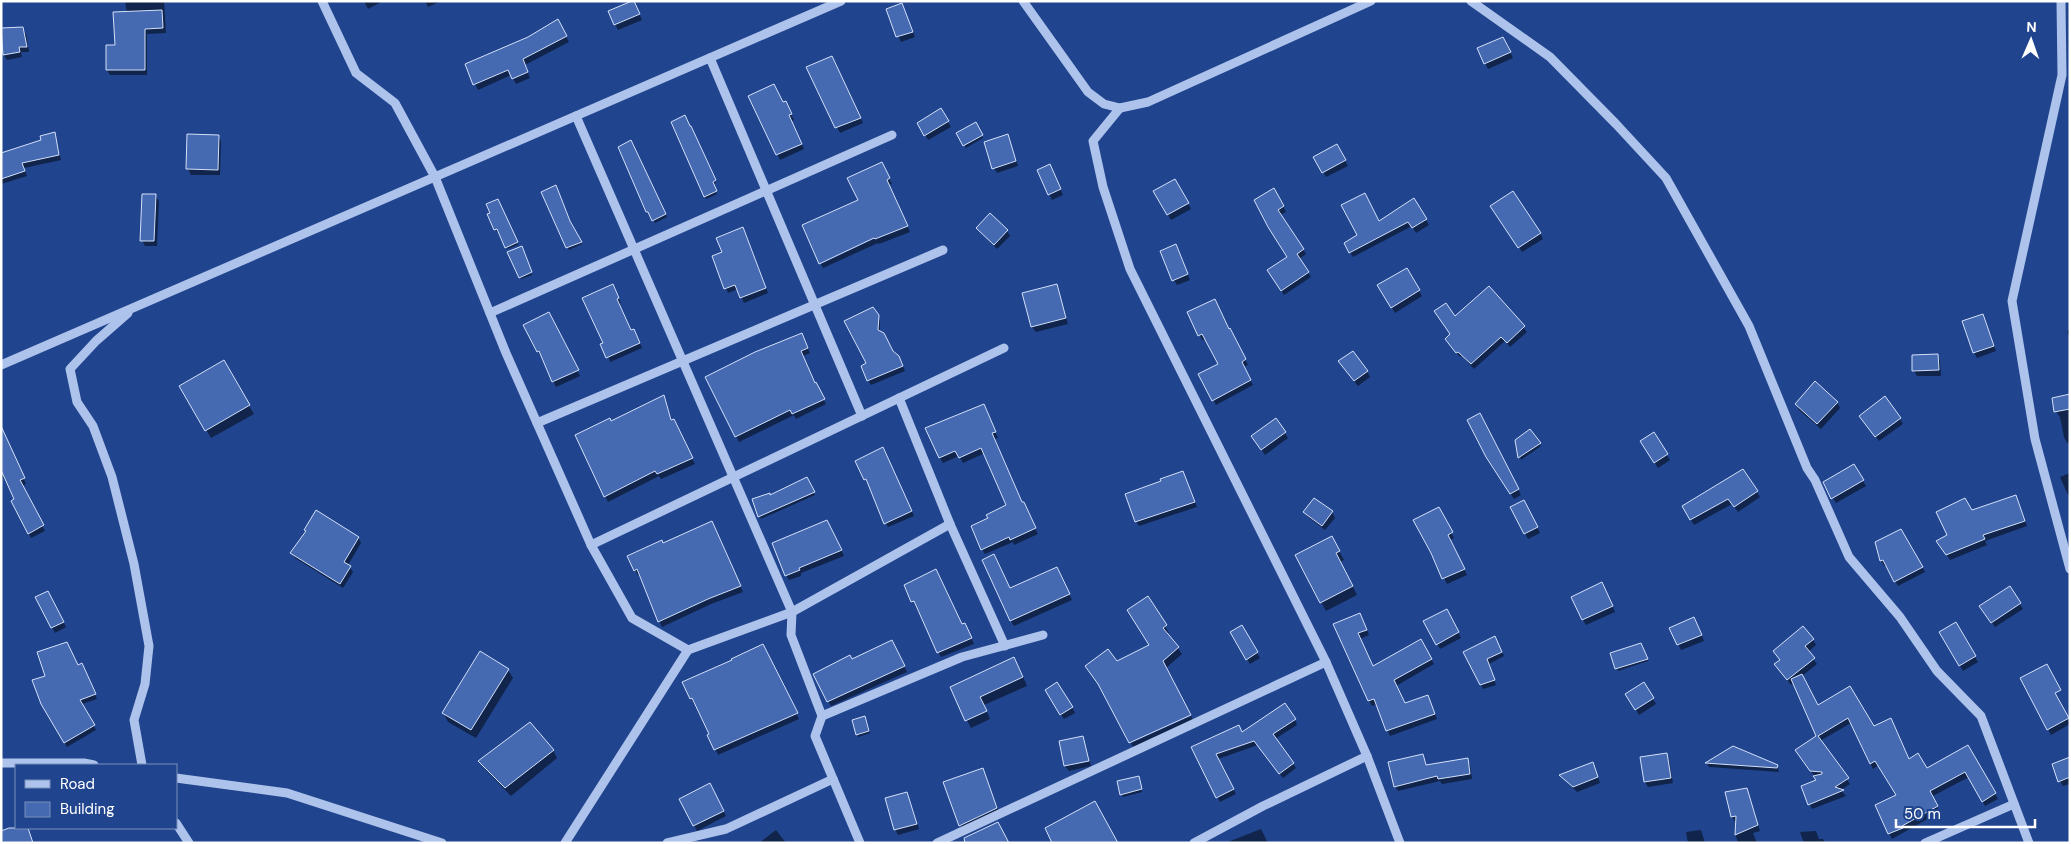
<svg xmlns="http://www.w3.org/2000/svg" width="2071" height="844" viewBox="0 0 2071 844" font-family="'DM Sans',sans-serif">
<rect width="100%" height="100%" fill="#20448d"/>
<g fill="#0007">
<polygon points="125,1 164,1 166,33 147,34 147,75 110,75 107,70 127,13"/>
<polygon points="364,1 383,1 368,9"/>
<polygon points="425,1 441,1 428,7"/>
<polygon points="636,7 642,20 618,30 609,12"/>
<polygon points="887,10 904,10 915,37 901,42"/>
<polygon points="558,21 569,42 525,65 530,78 516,84 511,75 478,90 475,84 529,38"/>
<polygon points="22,28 26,34 29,52 21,52 22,57 7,60 4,55 1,30"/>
<polygon points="1506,43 1513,58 1488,69 1485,63"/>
<polygon points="835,63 863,123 840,133 808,68"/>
<polygon points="750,96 783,104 788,108 794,120 791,121 804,149 780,160"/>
<polygon points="941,110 951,127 928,140 919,123"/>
<polygon points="672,123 692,129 716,183 713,184 717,194 706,199"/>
<polygon points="975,123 983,138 966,148 958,133"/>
<polygon points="54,134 61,160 24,168 27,176 1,184 1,155 42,141"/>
<polygon points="188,135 218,136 221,141 220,175 191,175 188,169"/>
<polygon points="1007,136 1018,166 997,173 994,168"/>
<polygon points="631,142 667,217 655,223 650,213 648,214 647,212"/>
<polygon points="1337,146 1348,166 1326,177 1315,157"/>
<polygon points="884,169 892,184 889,185 910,232 879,244 878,243 823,268 821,264 880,236 859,201"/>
<polygon points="1038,170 1052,171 1063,195 1052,200"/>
<polygon points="1175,181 1191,209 1171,220 1155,192"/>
<polygon points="1274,190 1286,212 1280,215 1306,254 1299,259 1311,277 1284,295 1269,270 1289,258 1272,233"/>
<polygon points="542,192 571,225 582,244 569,250"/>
<polygon points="155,196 159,201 157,246 145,246 142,240"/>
<polygon points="497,200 518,245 507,249 499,231 497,232 488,215 491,214"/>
<polygon points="1413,200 1429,225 1416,233 1412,226 1353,257 1345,244"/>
<polygon points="1495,211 1540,233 1543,239 1522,252"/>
<polygon points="978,228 1007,231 1010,236 997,249"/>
<polygon points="745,234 768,293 744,303 738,289 728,293 714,257 724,252"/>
<polygon points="523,250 532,275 521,279 509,252"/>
<polygon points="1178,251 1190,280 1177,285 1174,280"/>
<polygon points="1406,269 1422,296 1395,313 1379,285"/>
<polygon points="1056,285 1068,324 1036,332 1032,327"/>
<polygon points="1489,288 1527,332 1510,347 1505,341 1474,369 1462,356 1460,357 1449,344 1455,318"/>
<polygon points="615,291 621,303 619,304 631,332 637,336 642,348 610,362 605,343"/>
<polygon points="1189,312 1229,330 1248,365 1243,367 1253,385 1216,405 1200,375 1220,364 1206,339 1202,340"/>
<polygon points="877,315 880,321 880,333 901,362 905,371 871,385 868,380 868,364"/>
<polygon points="1982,315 1996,351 1977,358 1974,352"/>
<polygon points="552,319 580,376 556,387 542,356 538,352"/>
<polygon points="2070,330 2070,341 2067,331"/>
<polygon points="804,340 810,353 803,356 815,384 826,404 796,419 794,415 739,442 707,378"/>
<polygon points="1937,355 1940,361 1941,376 1917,376 1914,371 1913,357"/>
<polygon points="223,362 254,414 211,438 181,387"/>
<polygon points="1343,367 1367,371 1370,377 1358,386"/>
<polygon points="2070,396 2070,442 2067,443 2064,437 2060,417 2056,411"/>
<polygon points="664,397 672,421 695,464 661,479 659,476 608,502 577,436 611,423"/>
<polygon points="1837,402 1840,408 1821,429 1799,410 1796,404"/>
<polygon points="986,411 998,438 994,439 1022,504 1038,534 1014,545 1013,542 985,554 982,549 989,519 1007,506 985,453 963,463 959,456 943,463 940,458"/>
<polygon points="1900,419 1903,424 1879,441 1864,421"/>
<polygon points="1276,420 1288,438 1265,455 1256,441"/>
<polygon points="1483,420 1521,495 1514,499 1491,463"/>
<polygon points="1530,431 1541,446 1521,460 1516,440"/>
<polygon points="1653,433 1670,460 1658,468 1644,446"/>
<polygon points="885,453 914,516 888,527 869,483 868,484 865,479"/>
<polygon points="1,455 14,456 26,484 22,486 45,531 31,538 12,502 16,500 6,477 1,478"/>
<polygon points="1854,466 1866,486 1836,503 1824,483"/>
<polygon points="1743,470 1760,497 1738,512 1732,504 1694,525 1683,507"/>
<polygon points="2070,473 2070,495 2068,495 2060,477"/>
<polygon points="1185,477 1197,507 1139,526 1136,521"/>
<polygon points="806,478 815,495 761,519 754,500 770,496"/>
<polygon points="1524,502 1540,533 1528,539 1512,508"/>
<polygon points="2018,502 2027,526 1985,541 1987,545 1950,560 1941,546 1971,512"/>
<polygon points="1438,508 1454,538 1450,540 1467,575 1447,584 1432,553"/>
<polygon points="1305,512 1332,512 1335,518 1325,530 1308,517"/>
<polygon points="830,526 844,556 801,573 801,576 789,580 786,575"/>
<polygon points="715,528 743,592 711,604 662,627 640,574 638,575 635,570 663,545"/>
<polygon points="305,530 358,537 361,543 348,565 353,572 343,588 295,558 292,553 307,532"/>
<polygon points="1901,530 1925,572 1898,586 1887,565 1884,566 1881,560"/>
<polygon points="1332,538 1344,560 1340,562 1357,595 1326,611 1297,556"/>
<polygon points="1060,574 1072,600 1014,626 1011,621 1010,590"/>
<polygon points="905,586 968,630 974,644 941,657 917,606 916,606"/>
<polygon points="2009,588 2023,609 1995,627 1984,611"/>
<polygon points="1605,589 1615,612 1586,625 1583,620"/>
<polygon points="47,592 66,627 55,633 37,598"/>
<polygon points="1447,610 1461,638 1440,649 1425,622"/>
<polygon points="1133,617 1165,626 1169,633 1167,634 1182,654 1166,668"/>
<polygon points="1363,620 1369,635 1360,639 1373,668 1421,641 1434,664 1396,686 1405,705 1428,696 1437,719 1390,736 1377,704 1372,706 1369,701 1335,625"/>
<polygon points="1956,623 1978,662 1963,671 1941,632"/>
<polygon points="1697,624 1704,641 1681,650 1671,629"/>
<polygon points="1242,627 1260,658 1250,664 1231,633"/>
<polygon points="1494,638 1504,656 1489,664 1496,685 1483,689 1464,653"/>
<polygon points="1813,640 1816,645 1808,652 1817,664 1802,676 1818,707 1849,688 1873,728 1909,760 1927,770 1967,747 1998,799 1985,806 1969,777 1931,797 1940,812 1892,839 1876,805 1897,795 1879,765 1873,769 1851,723 1820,741 1850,784 1841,790 1846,796 1812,809 1802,787 1818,781 1800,756 1818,736 1794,683 1791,685 1776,665 1780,661 1775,652"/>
<polygon points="1642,646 1648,661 1618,671 1611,653"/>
<polygon points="895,647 907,672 831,706 828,701 852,660"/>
<polygon points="766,651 799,719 718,755 696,703 694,704 684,683"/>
<polygon points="77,666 84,669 97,699 82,704 96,730 67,747 42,704"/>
<polygon points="1019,667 1027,686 984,705 990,719 971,728 951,687"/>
<polygon points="508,670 513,678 476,738 448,722 444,714"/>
<polygon points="1643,684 1656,704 1639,715 1627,694"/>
<polygon points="1046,690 1072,707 1075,713 1064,719"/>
<polygon points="2058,702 2070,724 2051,735 2048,729"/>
<polygon points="1191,716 1194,722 1134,749 1131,743"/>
<polygon points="866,720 870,733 858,737 857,734"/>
<polygon points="1295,720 1297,725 1275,739 1296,768 1283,778 1258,745 1218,759 1236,794 1220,802 1193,748"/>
<polygon points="1082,737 1091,766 1069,771 1065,766"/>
<polygon points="1733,747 1777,766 1779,772 1709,767 1707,763"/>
<polygon points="553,750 557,758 511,796 485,769 480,761"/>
<polygon points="1666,754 1669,760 1673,783 1648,787 1645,782"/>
<polygon points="1422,756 1427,766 1467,760 1470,765 1472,779 1442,784 1440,781 1398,791 1395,786"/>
<polygon points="2070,759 2070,784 2063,786 2060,781"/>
<polygon points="1595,769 1600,783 1577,792 1561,776"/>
<polygon points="982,770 1001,817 965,833 961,825"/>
<polygon points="1139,779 1142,792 1123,797 1118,782"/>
<polygon points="713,790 726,816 697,831 681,799"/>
<polygon points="1747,790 1760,831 1753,833 1757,843 1738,843 1735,833 1736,821 1735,822 1732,817 1726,793"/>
<polygon points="907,793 919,829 898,835 895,829"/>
<polygon points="1261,829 1268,843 1228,842"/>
<polygon points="776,830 786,843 759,843"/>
<polygon points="1701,830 1705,843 1688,843 1686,832"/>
<polygon points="1816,831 1819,839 1823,839 1825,843 1804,843 1800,832"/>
</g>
<g fill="#456ab2" stroke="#d3e0f9">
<polygon points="632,1 634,1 640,14 614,25 608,11"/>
<polygon points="902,3 913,32 896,37 886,9"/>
<polygon points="162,10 163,28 145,29 145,70 106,70 106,45 115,45 113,12"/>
<polygon points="558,19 567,36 523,59 528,72 512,79 508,70 473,85 465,64 528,37"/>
<polygon points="23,27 27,47 19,47 20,52 3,55 1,28"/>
<polygon points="1503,37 1511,52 1484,64 1477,48"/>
<polygon points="832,56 861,118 835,128 806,67"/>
<polygon points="774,84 783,102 786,101 792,114 789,115 802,144 776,155 748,96"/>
<polygon points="941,108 949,121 924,136 917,123"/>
<polygon points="685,115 690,126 691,126 716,180 713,182 717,191 704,197 671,122"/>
<polygon points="976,122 983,135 963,146 956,133"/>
<polygon points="55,132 59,155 22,163 25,171 1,179 1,153 41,140 40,136"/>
<polygon points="187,134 219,135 218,170 186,169"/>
<polygon points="1008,134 1016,161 992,169 984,142"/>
<polygon points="631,140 666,214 652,221 648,212 646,212 618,147"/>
<polygon points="1337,144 1346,160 1322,173 1313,157"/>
<polygon points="882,162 890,178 887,180 908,226 875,239 874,238 819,264 802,225 858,200 847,178"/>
<polygon points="1050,164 1061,189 1048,195 1037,170"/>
<polygon points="1175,179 1189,203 1167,215 1153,191"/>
<polygon points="556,185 570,221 582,242 566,248 541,192"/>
<polygon points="1274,188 1284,206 1278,210 1304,249 1297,254 1309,272 1281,291 1267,270 1287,257 1268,227 1254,200"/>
<polygon points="1513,191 1541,233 1518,248 1490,206"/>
<polygon points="1365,193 1379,221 1414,198 1427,219 1412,228 1408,222 1349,253 1344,243 1357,235 1341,205"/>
<polygon points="142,194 156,194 154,241 140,241"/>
<polygon points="498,199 518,242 505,248 497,229 494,230 487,214 490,213 486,204"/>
<polygon points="990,213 1008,230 994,245 976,228"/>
<polygon points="743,227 766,288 740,298 735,285 724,289 712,256 722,252 716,238"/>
<polygon points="1176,244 1188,274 1172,281 1160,251"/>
<polygon points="522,246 532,272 519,278 507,252"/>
<polygon points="1407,268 1420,290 1391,308 1377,285"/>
<polygon points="613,284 619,298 617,299 631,330 634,329 640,343 606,358 600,344 603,343 582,298"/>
<polygon points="1057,284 1066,318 1031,327 1022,293"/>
<polygon points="1489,286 1525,326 1507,343 1501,337 1471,364 1458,352 1456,353 1445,339 1450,334 1434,311 1446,303 1455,316"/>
<polygon points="1215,299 1229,329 1230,328 1246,359 1242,362 1251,380 1212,401 1198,374 1218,364 1202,334 1198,336 1187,312"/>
<polygon points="873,307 879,315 878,330 884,333 893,351 899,356 903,366 867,381 861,366 866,363 844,321"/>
<polygon points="549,312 579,370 552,382 539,351 537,352 523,325"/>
<polygon points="1983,314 1994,346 1973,353 1962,321"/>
<polygon points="802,333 808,348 801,351 815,383 816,382 825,399 792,414 790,410 735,437 705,377 755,352"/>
<polygon points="1353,351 1368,371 1354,381 1338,361"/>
<polygon points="1938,354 1939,370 1912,371 1912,355"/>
<polygon points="224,360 250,405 205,431 179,386"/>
<polygon points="1815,381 1838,402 1817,424 1795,404"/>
<polygon points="2070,394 2070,409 2054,412 2052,398"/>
<polygon points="664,395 671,420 674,419 693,458 657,474 655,471 604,497 575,435 610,418 611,421"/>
<polygon points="1885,396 1901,418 1875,437 1859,416"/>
<polygon points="984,404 996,432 992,433 1022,502 1024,502 1036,528 1010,540 1009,537 981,550 971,526 988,518 986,515 1006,505 981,448 959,458 955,451 939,458 925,428"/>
<polygon points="1480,413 1519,489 1510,494 1486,457 1467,420"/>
<polygon points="1276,418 1286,432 1261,450 1251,436"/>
<polygon points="1,426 25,478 20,480 44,525 28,534 11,501 14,499 1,470"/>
<polygon points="1530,429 1541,443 1518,458 1515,440"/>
<polygon points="1654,432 1668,454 1654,463 1640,441"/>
<polygon points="883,447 912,511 884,524 866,479 864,480 855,461"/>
<polygon points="1854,464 1864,480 1831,499 1823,482"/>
<polygon points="1743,469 1758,491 1734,507 1728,499 1690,520 1682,506"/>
<polygon points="1183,471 1195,502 1135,522 1125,494 1161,481 1160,479"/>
<polygon points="807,477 815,492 758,517 752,499 770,493 770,495"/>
<polygon points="2016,495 2025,521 1983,535 1985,539 1946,555 1936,541 1947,535 1936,512 1965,498 1972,510"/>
<polygon points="1314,498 1333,511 1322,526 1303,512"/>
<polygon points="1524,500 1538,527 1524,534 1510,507"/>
<polygon points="1439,507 1453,532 1448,535 1465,569 1442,579 1431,553 1413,520"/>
<polygon points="316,510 359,537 344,562 351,566 340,584 290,553 306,531 304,530"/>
<polygon points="827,520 842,550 799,568 800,570 785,576 772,543"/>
<polygon points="712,521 741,586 708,599 658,622 637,569 634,571 627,556 662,540 663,543"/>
<polygon points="1901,529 1923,567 1894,582 1883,560 1880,561 1875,542"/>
<polygon points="1332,536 1340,551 1336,553 1353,586 1320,603 1295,555"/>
<polygon points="994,554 1010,588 1057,567 1070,594 1010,621 982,560"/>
<polygon points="936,569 962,624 965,623 972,638 937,653 914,601 911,602 904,585"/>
<polygon points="1602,582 1613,606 1582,620 1571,597"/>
<polygon points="2010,586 2021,603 1991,623 1979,606"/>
<polygon points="48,591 64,622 51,628 35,597"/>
<polygon points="1148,596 1167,625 1163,628 1179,647 1163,661 1191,715 1129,743 1098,684 1085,666 1108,649 1117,661 1149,645 1127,610"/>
<polygon points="1447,609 1459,632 1436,645 1423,621"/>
<polygon points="1360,613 1367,630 1358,633 1373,666 1421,639 1432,659 1394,680 1405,703 1428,695 1435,714 1386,731 1374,699 1368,701 1333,624"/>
<polygon points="1694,617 1702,635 1677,645 1669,628"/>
<polygon points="1956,622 1976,656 1959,666 1939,632"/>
<polygon points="1242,625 1258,652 1246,660 1230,632"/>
<polygon points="1803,626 1814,639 1805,646 1815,658 1787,680 1774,664 1780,660 1773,651"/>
<polygon points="1495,636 1502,652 1487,659 1495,680 1480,685 1463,652"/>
<polygon points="892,640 905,666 827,702 813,674 850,655 852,659"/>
<polygon points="67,642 78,665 82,663 96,694 80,700 95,725 64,743 41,704 32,680 45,676 37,652"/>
<polygon points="1641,643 1648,659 1615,669 1610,653"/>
<polygon points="763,644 798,713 714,750 707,735 709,734 692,698 690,699 682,682 732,660 731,659"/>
<polygon points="480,651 509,669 471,730 442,713"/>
<polygon points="1014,657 1023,677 980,697 987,711 965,721 950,687"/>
<polygon points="2047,664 2061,690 2055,693 2069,718 2047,730 2020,678"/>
<polygon points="1802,674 1818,705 1850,686 1874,726 1891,718 1909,759 1918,753 1927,768 1968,745 1996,793 1982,802 1965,772 1930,791 1938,806 1902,826 1903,828 1888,834 1875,805 1896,795 1875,761 1870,764 1848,718 1818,736 1849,778 1835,787 1844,790 1808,805 1801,786 1816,780 1813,776 1822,774 1822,772 1810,771 1795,750 1816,736 1791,679"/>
<polygon points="1057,682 1073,707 1060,715 1045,690"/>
<polygon points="1644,682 1654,698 1635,710 1625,694"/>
<polygon points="1285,703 1296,719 1273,734 1294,763 1279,774 1254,741 1216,754 1234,789 1216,798 1191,747 1239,725 1242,732"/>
<polygon points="865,716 869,731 856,735 852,720"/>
<polygon points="530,722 554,750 505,788 478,761"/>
<polygon points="1083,736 1089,761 1064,766 1059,741"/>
<polygon points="1733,746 1778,765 1777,768 1705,763"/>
<polygon points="1667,753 1671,778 1644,782 1640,757"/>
<polygon points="1423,754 1426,765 1468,758 1470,774 1438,779 1437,776 1394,787 1388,762"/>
<polygon points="2070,757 2070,777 2058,782 2052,764"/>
<polygon points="1593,762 1598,777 1573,787 1559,775"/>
<polygon points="983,768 997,808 959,826 943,782"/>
<polygon points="1139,776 1142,789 1120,795 1117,781"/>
<polygon points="710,783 724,811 693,826 679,799"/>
<polygon points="1747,788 1758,825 1735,835 1736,816 1731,817 1725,792"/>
<polygon points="907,792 917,824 894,830 885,798"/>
<polygon points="1095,801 1118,843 1052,843 1045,828"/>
<polygon points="998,822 1009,843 965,843 964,838"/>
<polygon points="9,828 28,828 33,843 1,843 1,831"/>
</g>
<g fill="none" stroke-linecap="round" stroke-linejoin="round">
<g stroke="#aec3ec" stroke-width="9">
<polyline points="322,1 356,73 395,103 435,177 506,353 591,545 632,618 688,650 565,843"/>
<polyline points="1023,1 1088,92 1104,104 1120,108 1148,102 1371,1"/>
<polyline points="1471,1 1550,57 1616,124 1666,178 1749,326 1807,468 1815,480 1849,557 1900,617 1937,671 1981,716 2029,843"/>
<polyline points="2061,1 2062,75 2012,301 2035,439 2070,569"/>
<polyline points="710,58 862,416"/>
<polyline points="1120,108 1093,141 1103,187 1130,269 1326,662 1367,756 1400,843"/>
<polyline points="576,116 792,612 791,635 822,716 962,657 1043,635"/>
<polyline points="128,313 96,341 70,369 77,402 93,426 112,477 134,564 149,646 145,684 134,720 142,765"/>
<polyline points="490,313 892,135"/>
<polyline points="1,365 841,1"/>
<polyline points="899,398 950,524 1005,646"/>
<polyline points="537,423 943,250"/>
<polyline points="591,545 1004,348"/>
<polyline points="688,650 792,612 950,524"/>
<polyline points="822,716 815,736 860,843"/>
<polyline points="1,763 84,763 94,765"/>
<polyline points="176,778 287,793 442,843"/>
<polyline points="176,823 189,843"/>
<polyline points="667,843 726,829 833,779"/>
<polyline points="937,843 1326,662"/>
<polyline points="1194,843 1263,806 1367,756"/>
<polyline points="1925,843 2014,804"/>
</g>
</g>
<rect width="2071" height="844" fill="none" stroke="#ffffff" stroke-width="5"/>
<rect x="15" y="764" width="162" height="65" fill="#20448d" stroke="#798fbb"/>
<rect x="25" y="780" width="25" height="8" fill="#aec3ec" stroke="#798fbb"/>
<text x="60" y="789" font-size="15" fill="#ffffff">Road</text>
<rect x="25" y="802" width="25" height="15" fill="#456ab2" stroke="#798fbb"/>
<text x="60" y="814" font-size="15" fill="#ffffff">Building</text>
<g transform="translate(2031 40) rotate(2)" stroke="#20448d" stroke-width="4" paint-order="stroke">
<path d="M0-4L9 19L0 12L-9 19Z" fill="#ffffff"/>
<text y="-8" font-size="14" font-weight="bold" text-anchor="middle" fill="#ffffff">N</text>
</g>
<path d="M1896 819v8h139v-8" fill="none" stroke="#ffffff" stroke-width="2.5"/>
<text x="1904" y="819" font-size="15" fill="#ffffff" stroke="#20448d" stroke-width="4" paint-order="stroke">50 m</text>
</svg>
